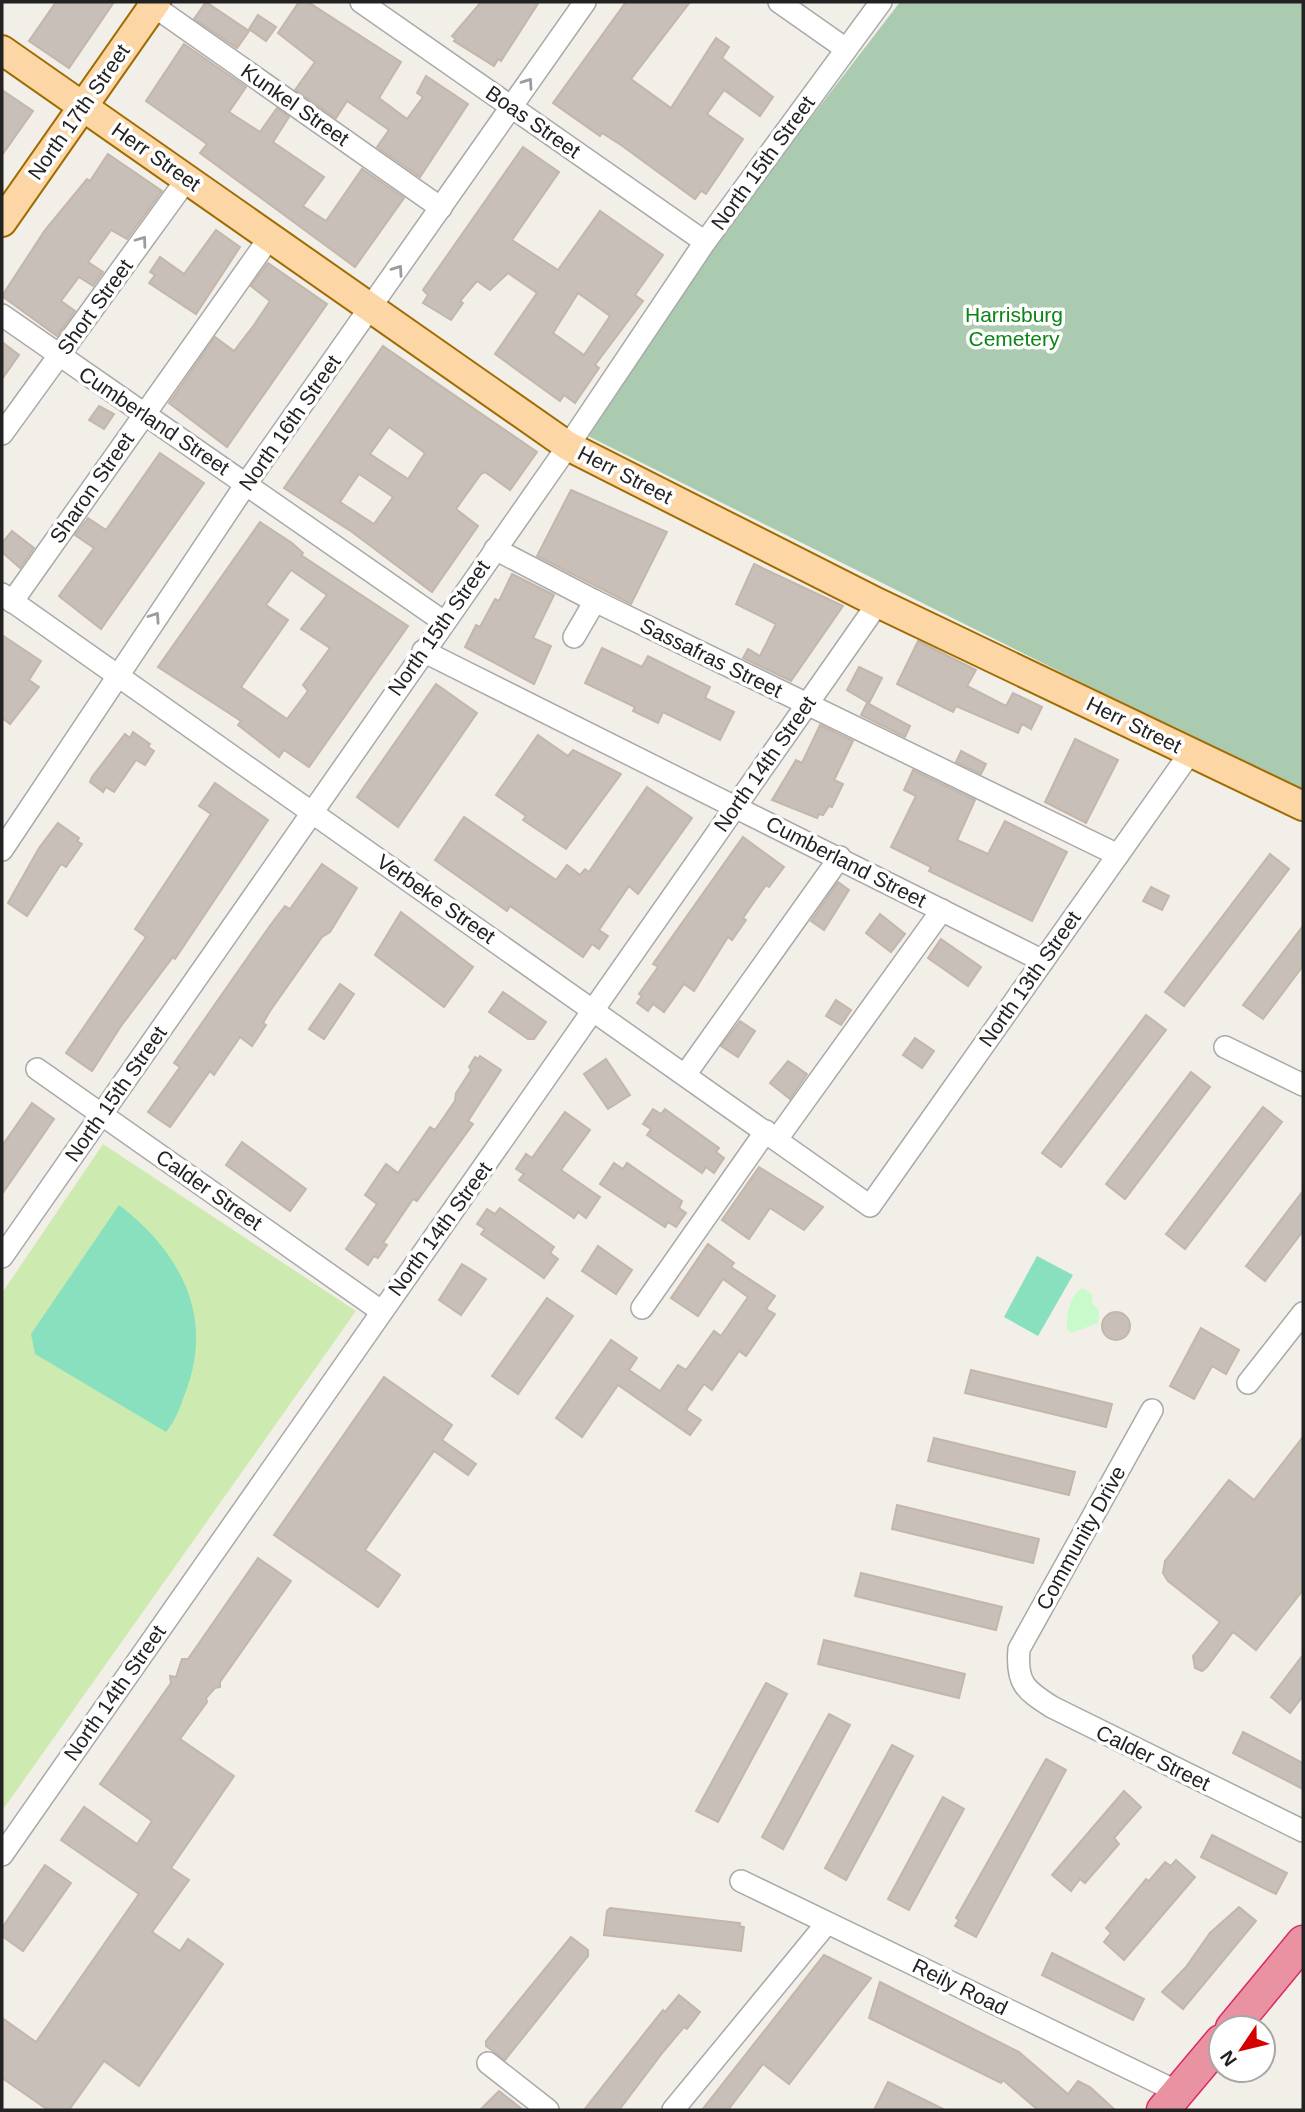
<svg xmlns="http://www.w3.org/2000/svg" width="1305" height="2112" viewBox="0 0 1305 2112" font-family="Arial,sans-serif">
<rect width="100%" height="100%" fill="#f2efe9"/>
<polygon fill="#cdebb0" points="103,1144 356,1311 2,1811 2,1293"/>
<polygon fill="#aacbaf" points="900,2 1303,2 1303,793 588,436 692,272"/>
<path fill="#c8facc" d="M1082,1288L1092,1294V1303L1099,1311L1098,1323L1071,1333L1067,1329C1066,1315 1070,1296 1082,1288Z"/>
<g fill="#88e0be">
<path d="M119,1205C178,1250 214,1313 187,1388C181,1404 177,1419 166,1432L35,1354L31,1334Z"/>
<polygon points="1037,1256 1073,1275 1038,1336 1004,1317"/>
</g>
<g fill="#c7bfb8" stroke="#c4b6ab" stroke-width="2" fill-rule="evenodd">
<polygon points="56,2 114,2 69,68 29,41"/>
<polygon points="206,2 249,31 237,48 194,19"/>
<polygon points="299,2 308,2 401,62 379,98 407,119 423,97 417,93 426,76 468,104 420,177 377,147 389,130 347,101 336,118 295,90 315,62 278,33"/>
<polygon points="481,2 539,2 501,61 498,59 494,66 454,41 456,39 452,36"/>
<polygon points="626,2 690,2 631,79 671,108 716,38 729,47 722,58 773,97 760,116 724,90 707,114 743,139 706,194 701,191 695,199 621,145 602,133 600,136 553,103"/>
<polygon points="258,15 276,27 266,41 249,29"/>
<polygon points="184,44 246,87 229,112 260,132 277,108 289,117 273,142 324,177 303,206 326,221 362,169 404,198 355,267 200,153 207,144 146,101"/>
<polygon points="2,90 33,111 2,155"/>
<path d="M523,147L559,172L512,240L558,270L600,211L663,255L635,295L643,301L595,365L599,368L575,403L564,395L560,401L495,354L537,293L508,273L490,290L477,281L460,301L463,303L451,320L423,303L428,295L423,290ZM578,293L610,316L584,355L553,333Z"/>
<polygon points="108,154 162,191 127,239 111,230 88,262 103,272 93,286 79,277 61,301 75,311 57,336 2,296 45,230 87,179 90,181"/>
<polygon points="216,230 240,247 196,314 149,283 155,275 150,272 160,257 184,274"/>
<polygon points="268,263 327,304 227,447 169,403 215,337 234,351 254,325 270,301 251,286"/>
<polygon points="2,342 19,355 2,379"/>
<path d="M383,346L537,452L510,490L485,472L481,474L456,509L478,526L432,592L352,532L284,488ZM389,427L425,453L408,479L370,454ZM359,474L393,497L374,524L340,502Z"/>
<polygon points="99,406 114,414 104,429 89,420"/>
<polygon points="160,453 204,483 101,629 59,596 94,548 75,535 88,518 106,530"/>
<polygon points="571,490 667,532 631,604 537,556"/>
<path d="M260,522L292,543L303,553L301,555L408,626L309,767L284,750L279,757L238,725L241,721L158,667ZM291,570L327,595L301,629L330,648L303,685L308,691L287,719L241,687L288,620L266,605Z"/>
<polygon points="12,531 34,548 20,568 2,552 2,543"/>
<polygon points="754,564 843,606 791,681 743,658 748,649 760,656 776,624 736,604"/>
<polygon points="512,574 554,595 533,638 551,646 534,684 465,647 476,625 480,627 495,599 499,601"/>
<polygon points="2,635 41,661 29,680 39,687 10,724 2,718"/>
<polygon points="918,641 976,670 967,686 1006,706 1013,693 1042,707 1031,729 1022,724 1018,733 956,706 953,712 897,684"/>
<polygon points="602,648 642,667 648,656 710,687 705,698 734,712 720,740 663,712 658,723 633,711 635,707 585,683"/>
<polygon points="859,667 882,678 869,703 847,690"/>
<polygon points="436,684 477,713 398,827 357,797"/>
<polygon points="867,703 910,726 905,737 861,715"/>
<polygon points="820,725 853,741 834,780 843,784 832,807 829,806 823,815 819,814 817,818 772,800 796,760 802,763"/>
<polygon points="133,732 150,744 148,747 154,751 145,765 136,760 114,792 106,787 103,792 90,782 92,777 125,734 130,738"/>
<polygon points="538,735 568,756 573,750 621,774 566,849 523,820 526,816 496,795"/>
<polygon points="1075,739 1118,760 1086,823 1045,802"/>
<polygon points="961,751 986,764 981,774 956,762"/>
<polygon points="913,770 975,800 957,840 988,854 1005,821 1067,852 1032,921 929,871 931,867 891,847 916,796 904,790"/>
<polygon points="215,783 268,820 175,959 173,957 121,1026 92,1071 66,1053 146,937 135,929 211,814 199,806"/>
<polygon points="647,787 692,818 638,894 629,886 599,930 608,936 599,949 592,944 583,957 510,906 507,911 435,860 464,817 556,880 567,865 580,875 585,869 589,872"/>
<polygon points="58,823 79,838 77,841 82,844 66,867 61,864 27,916 8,903 39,848"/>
<polygon points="743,837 784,867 769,887 766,885 743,918 746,920 732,940 728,937 694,991 684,984 664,1012 653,1004 648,1011 637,1003 642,996 639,994 658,967 653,964"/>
<polygon points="1270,854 1289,869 1184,1006 1165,992"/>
<polygon points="322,864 357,888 330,932 322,937 270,1011 263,1023 266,1025 252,1046 240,1037 214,1075 210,1071 170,1127 148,1112 180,1067 174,1063 269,927 285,906 290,909"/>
<polygon points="838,882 849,890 824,930 811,921"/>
<polygon points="1151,887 1169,896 1162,910 1143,901"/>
<polygon points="401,912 473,967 444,1007 375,955"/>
<polygon points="880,914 905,934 891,952 866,933"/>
<polygon points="1303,926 1303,966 1263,1019 1243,1005"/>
<polygon points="941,939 981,967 968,986 928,958"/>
<polygon points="340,984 354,994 324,1039 309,1029"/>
<polygon points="503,992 546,1022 534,1039 528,1039 489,1012"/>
<polygon points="836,1000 851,1010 841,1025 826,1016"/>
<polygon points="1146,1015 1166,1030 1061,1167 1042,1153"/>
<polygon points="740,1021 755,1031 738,1057 721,1046"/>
<polygon points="915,1038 934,1051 922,1068 903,1055"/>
<polygon points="480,1056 501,1070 468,1121 473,1124 417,1201 413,1199 383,1243 387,1245 378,1258 374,1256 368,1265 346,1249 377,1204 365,1195 386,1164 398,1173 430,1127 435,1130 455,1101 456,1093 471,1070 469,1067 475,1057 478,1059"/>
<polygon points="606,1059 630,1095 608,1109 584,1074"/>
<polygon points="788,1061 807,1074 790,1099 770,1083"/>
<polygon points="1191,1072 1210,1087 1125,1199 1106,1184"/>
<polygon points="32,1103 54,1119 2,1194 2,1146"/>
<polygon points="1263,1107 1282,1122 1185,1249 1166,1234"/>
<polygon points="653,1109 661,1114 665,1109 719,1148 716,1152 724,1158 714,1173 706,1167 702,1173 647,1135 651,1129 643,1124"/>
<polygon points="565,1112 590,1130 561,1170 600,1197 586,1218 578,1212 574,1218 519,1180 524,1174 516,1169 526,1154 532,1158"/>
<polygon points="242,1142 306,1189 290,1211 226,1165"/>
<polygon points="614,1163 623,1169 627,1163 682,1201 679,1208 686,1213 676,1227 668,1222 665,1227 600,1184"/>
<polygon points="759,1167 823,1207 804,1230 770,1208 749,1239 722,1220"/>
<polygon points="1303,1191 1303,1231 1265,1281 1246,1266"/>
<polygon points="500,1208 554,1247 550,1253 558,1259 544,1278 481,1234 485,1229 477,1224 487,1209 495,1214"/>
<polygon points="708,1244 734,1263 731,1267 775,1296 766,1309 775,1314 746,1356 739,1351 712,1390 704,1384 686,1410 701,1420 690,1435 618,1385 582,1437 556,1418 611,1340 637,1358 629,1370 660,1391 678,1365 686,1370 714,1331 721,1336 748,1297 723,1279 698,1316 671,1298"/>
<polygon points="598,1246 632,1270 616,1294 582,1271"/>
<polygon points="462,1264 486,1279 461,1315 439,1300"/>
<polygon points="547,1298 573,1316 518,1394 492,1376"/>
<circle cx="1116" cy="1326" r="14"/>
<polygon points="1201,1328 1239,1350 1226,1374 1212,1366 1194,1399 1170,1386"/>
<polygon points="971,1370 1112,1404 1106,1427 965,1393"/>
<polygon points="384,1377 452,1425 442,1440 476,1464 468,1475 434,1451 365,1550 400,1575 378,1607 274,1535"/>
<polygon points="1303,1437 1303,1590 1256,1650 1233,1632 1207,1667 1202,1671 1195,1668 1193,1656 1220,1622 1168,1581 1163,1573 1165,1561 1229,1480 1254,1500"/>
<polygon points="934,1438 1075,1472 1069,1495 928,1461"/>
<polygon points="897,1505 1039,1539 1033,1563 892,1529"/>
<polygon points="258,1558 291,1581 220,1682 220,1687 215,1688 206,1698 207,1702 180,1739 234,1776 171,1868 189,1880 152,1932 180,1951 188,1939 223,1964 139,2086 104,2061 69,2110 48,2110 2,2078 2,2018 36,2042 139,1894 61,1840 84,1807 137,1844 152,1821 100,1784 171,1683 170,1676 176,1677 182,1659 188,1659"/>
<polygon points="861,1573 1002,1607 996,1630 855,1596"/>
<polygon points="824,1640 965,1674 959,1698 818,1664"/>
<polygon points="1303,1655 1303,1696 1290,1713 1271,1697"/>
<polygon points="766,1683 787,1694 718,1822 696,1811"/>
<polygon points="829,1714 850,1725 783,1849 762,1837"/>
<polygon points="1243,1732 1303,1763 1303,1789 1233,1753"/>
<polygon points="892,1745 913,1756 846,1880 825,1868"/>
<polygon points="1046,1759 1066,1770 976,1937 955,1926 959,1920 956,1918"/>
<polygon points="1124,1791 1141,1807 1114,1838 1119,1844 1085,1883 1080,1879 1071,1891 1052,1875"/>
<polygon points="943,1797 964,1809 909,1910 888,1899"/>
<polygon points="1212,1835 1287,1873 1276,1894 1201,1857"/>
<polygon points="1176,1860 1195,1877 1124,1960 1104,1942 1111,1933 1106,1928 1146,1879 1149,1881 1165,1862 1171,1866"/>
<polygon points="45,1865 71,1883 23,1951 2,1936 2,1928"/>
<polygon points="1239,1907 1256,1921 1183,2009 1162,1992 1186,1967 1210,1933"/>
<polygon points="610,1908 740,1923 739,1926 744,1927 741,1951 604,1935 607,1911"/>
<polygon points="571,1937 588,1950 588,1956 505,2060 486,2046 486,2041"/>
<polygon points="1052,1953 1144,1999 1133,2020 1042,1975"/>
<polygon points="824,1955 871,1978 789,2084 763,2064 728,2110 702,2110"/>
<polygon points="880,1982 1019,2052 1068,2094 1078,2081 1090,2087 1115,2110 1038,2110 1003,2080 1001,2083 869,2018"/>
<polygon points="679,1995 700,2012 687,2029 684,2027 663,2052 619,2110 584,2110 663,2010 665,2012"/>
<polygon points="888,2082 945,2110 874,2110"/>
<polygon points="499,2091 523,2110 480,2110"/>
</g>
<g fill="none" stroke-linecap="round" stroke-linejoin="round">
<g stroke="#a9a9a9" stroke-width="24">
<g id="minor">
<polyline points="148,2 441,208"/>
<polyline points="361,2 705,242"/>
<polyline points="779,2 846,49"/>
<polyline points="2,315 444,622"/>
<polyline points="2,434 187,179"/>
<polyline points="495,549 595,601 1118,855"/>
<polyline points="2,594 870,1206 1190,753"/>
<polyline points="12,602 270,237"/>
<polyline points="574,637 595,601"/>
<polyline points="423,651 1043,961"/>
<polyline points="2,850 246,484 585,2"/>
<polyline points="1225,1047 1303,1085"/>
<polyline points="37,1069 381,1311"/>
<polyline points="685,1075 840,857"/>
<polyline points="777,1139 942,910"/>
<polyline points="2,1257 568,446 705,242 881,2"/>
<polyline points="642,1308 766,1131"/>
<polyline points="1248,1383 1303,1313"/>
<path d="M1152,1410L1019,1649C1016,1683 1025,1690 1052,1707L1303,1831"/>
<polyline points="2,1855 878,603"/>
<polyline points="741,1881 1178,2092"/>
<polyline points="488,2063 548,2110"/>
<polyline points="673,2110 827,1923"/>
</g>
</g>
<g stroke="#a06b00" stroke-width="32">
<g id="major">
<polyline points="2,50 568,446 878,603 1303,806"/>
<polyline points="2,222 156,2"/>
</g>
</g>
<g stroke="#dc2a67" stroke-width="35">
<g id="highway">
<polyline points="1232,2028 1303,1942"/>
<polyline points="1163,2110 1221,2041"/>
</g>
</g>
<use href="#minor" stroke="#fff" stroke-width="21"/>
<use href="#major" stroke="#fcd6a4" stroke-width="28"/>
<use href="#highway" stroke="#e892a2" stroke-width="32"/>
</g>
<defs><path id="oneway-chevron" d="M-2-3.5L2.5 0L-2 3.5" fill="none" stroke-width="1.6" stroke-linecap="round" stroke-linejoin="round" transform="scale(1.75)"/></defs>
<g stroke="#9c9c9c">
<use href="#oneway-chevron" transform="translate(528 83) rotate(-55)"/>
<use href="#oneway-chevron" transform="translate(142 241) rotate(-54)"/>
<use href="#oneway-chevron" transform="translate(398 270) rotate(-55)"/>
<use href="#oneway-chevron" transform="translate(155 617) rotate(-56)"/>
</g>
<g text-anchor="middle" stroke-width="7" stroke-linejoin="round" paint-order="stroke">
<g font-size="21" fill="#222" stroke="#fff">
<text transform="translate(295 105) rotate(35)" y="7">Kunkel Street</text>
<text transform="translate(79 112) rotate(-55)" y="7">North 17th Street</text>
<text transform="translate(533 122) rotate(35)" y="7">Boas Street</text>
<text transform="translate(156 157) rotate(35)" y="7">Herr Street</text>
<text transform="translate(763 163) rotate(-54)" y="7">North 15th Street</text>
<text transform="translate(95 307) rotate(-54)" y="7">Short Street</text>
<text transform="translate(154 421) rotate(34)" y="7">Cumberland Street</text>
<text transform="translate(290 423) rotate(-55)" y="7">North 16th Street</text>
<text transform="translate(625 475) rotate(27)" y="7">Herr Street</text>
<text transform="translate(92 488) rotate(-55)" y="7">Sharon Street</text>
<text transform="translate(439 628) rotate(-55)" y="7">North 15th Street</text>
<text transform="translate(711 658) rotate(26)" y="7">Sassafras Street</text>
<text transform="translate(1134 725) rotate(26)" y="7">Herr Street</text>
<text transform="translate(765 764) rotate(-55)" y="7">North 14th Street</text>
<text transform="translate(846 862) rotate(27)" y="7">Cumberland Street</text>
<text transform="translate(436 899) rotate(35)" y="7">Verbeke Street</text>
<text transform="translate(1030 979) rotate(-55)" y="7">North 13th Street</text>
<text transform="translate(116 1094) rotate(-55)" y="7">North 15th Street</text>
<text transform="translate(209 1190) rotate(35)" y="7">Calder Street</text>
<text transform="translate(440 1229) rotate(-54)" y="7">North 14th Street</text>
<text transform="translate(1081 1538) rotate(-61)" y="7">Community Drive</text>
<text transform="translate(115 1693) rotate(-55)" y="7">North 14th Street</text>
<text transform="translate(1153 1758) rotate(26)" y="7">Calder Street</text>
<text transform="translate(960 1987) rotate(26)" y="7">Reily Road</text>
</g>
<g font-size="21" fill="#0c8416" stroke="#fff">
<text x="1014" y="322">Harrisburg<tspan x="1014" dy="24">Cemetery</tspan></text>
</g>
</g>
<rect width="1305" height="2112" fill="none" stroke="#222222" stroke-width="7"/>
<g transform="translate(1242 2049) rotate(235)"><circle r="33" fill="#ffffff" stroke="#a7a7a7" stroke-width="2"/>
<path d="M0-5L12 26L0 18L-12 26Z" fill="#d40000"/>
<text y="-10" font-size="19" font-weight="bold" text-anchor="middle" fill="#222222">N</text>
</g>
</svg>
